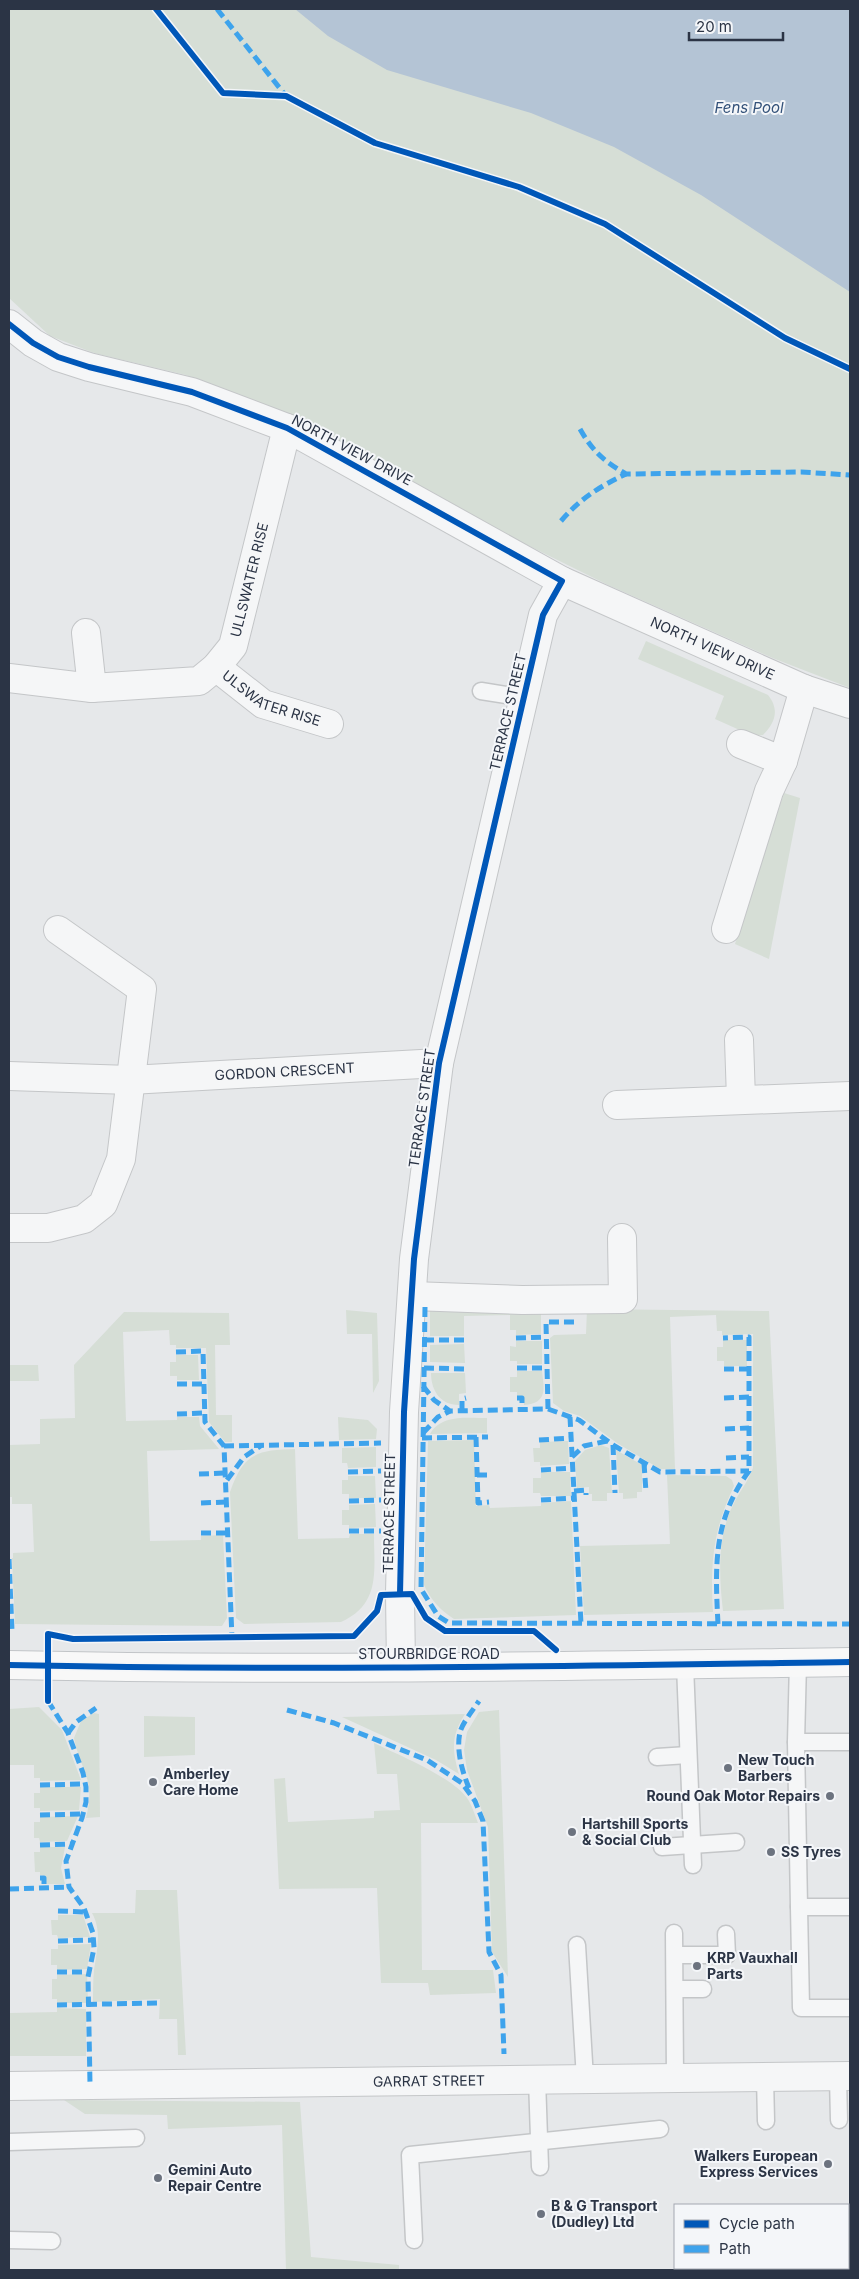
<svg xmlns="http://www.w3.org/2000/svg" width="859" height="2279" viewBox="0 0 859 2279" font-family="Inter,sans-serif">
<rect width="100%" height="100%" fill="#e6e8ea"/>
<g fill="#d6ded6">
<polygon points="9,9 850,9 850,688 775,659 608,585 485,524 281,415 186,375 94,353 50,336 9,298"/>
<path d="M646,641L768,695C780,710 775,723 763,735L753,736L715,719L724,696L638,659Z"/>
<polygon points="784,793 800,798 769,959 735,944"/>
<polygon points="430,1308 541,1309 541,1334 516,1335 516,1330 510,1330 510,1315 464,1316 464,1336 430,1336"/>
<path d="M587,1309L769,1311L784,1609L723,1611C719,1577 717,1537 733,1505C739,1492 748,1482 753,1468V1334L722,1335V1331H717L716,1315L670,1317L675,1469H660L617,1443L580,1416L564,1411L553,1403L550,1338L554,1335L586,1334Z"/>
<polygon points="346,1310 377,1313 379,1381 373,1393 372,1334 347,1334"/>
<polygon points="124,1312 229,1313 230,1345 215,1345 216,1415 232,1415 232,1442 225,1442 209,1422 206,1348 176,1348 176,1345 170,1345 169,1330 123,1332 126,1421 177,1420 177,1417 199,1417 200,1426 219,1449 147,1451 150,1541 201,1540 201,1536 223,1535 227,1618 222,1626 15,1624 12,1558 13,1558 13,1553 34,1552 32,1504 12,1504 12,1497 9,1497 9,1445 40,1444 40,1419 75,1418 74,1365"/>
<polygon points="723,1340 747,1340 747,1366 724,1366 724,1361 717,1361 717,1347 723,1347"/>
<polygon points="516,1341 542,1341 542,1364 517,1364 517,1361 510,1361 510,1346 516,1347"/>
<polygon points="464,1344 465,1363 430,1362 430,1345"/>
<polygon points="176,1355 198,1355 199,1380 177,1380 177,1376 170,1376 170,1362 176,1362"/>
<polygon points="9,1365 38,1365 39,1381 9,1381"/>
<path d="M517,1371H542C544,1389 548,1403 524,1405V1396H517V1392H510V1377H517Z"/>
<path d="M431,1373H465L466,1393L459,1394V1405C440,1405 431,1390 431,1373Z"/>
<polygon points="338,1417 368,1420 377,1429 376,1439 339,1440"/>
<path d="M487,1418V1433L430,1434C441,1414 467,1418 487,1418Z"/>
<path d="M474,1440L476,1506L489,1505L490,1508L541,1506V1503L571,1501L576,1615L454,1619C440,1610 431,1600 424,1585L428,1441Z"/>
<polygon points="568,1441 569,1464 540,1466 540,1462 534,1462 533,1448 540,1448 540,1442"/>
<polygon points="601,1445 609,1448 612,1493 607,1493 607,1501 592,1501 592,1494 589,1494 589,1487 577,1488 575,1461 585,1450"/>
<polygon points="376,1447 376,1467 348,1468 347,1463 342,1463 342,1448"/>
<path d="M295,1449L298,1539L349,1538L350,1534H374C374,1571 381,1604 341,1622L244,1624L236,1618L230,1492C243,1453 258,1450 295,1449Z"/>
<polygon points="616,1450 642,1465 642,1492 637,1492 637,1498 623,1499 623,1493 619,1493"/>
<polygon points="541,1472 570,1472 571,1496 541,1496 540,1493 533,1493 533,1478 541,1478"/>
<path d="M667,1475L726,1476L732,1480L734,1486C713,1530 710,1564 713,1612L584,1615L580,1546L670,1544Z"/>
<polygon points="348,1476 375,1476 376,1498 349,1498 349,1494 342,1494 342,1480 348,1480"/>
<polygon points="375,1504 376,1527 349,1528 349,1525 342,1525 342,1510 349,1510 349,1505"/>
<polygon points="39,1707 62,1730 81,1780 40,1781 40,1778 34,1778 34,1765 9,1765 9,1709"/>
<polygon points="499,1710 508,1977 492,1952 488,1827 467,1770 464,1750 467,1732 479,1712"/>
<path d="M94,1713L99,1714L100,1817L86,1818C96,1778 81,1773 74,1738L81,1721Z"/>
<path d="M465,1714C451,1736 452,1749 459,1774L436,1760L342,1717Z"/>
<polygon points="144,1716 195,1717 195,1755 144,1757"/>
<path d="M374,1743C398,1755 456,1778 469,1801C473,1808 475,1816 478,1823H421L422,1970H493L496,1993L430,1995L428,1983H381L377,1888L279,1889L274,1779L285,1778L288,1822L374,1818V1811L400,1810L397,1774H377Z"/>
<polygon points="40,1787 81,1787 79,1810 40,1811 40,1808 34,1808 34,1793 40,1793"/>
<polygon points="78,1816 67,1841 40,1842 39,1838 34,1838 34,1822 40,1822 40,1817"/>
<polygon points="40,1847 65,1847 61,1868 65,1884 46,1884 46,1876 40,1875 40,1872 35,1872 34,1852 40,1852"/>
<path d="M136,1890H177L186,2055H178L177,2019H159L160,1999L93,2002C93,1992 93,1981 94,1970C97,1950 102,1931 92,1913H135Z"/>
<polygon points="58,1915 83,1915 90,1937 58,1938 57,1935 52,1935 51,1920 58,1920"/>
<polygon points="91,1944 87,1969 57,1970 57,1965 51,1965 51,1949 58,1949 58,1945"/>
<polygon points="9,1962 10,2013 57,2012 57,2008 86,2009 86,2056 9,2056"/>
<polygon points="87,1974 88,2003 57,2003 57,1999 52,1999 52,1979 57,1979 57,1975"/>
<polygon points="64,2100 300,2102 311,2257 399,2265 399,2270 286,2270 282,2125 168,2129 167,2115 85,2114"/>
</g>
<polygon fill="#b4c4d5" points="295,9 850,9 850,292 701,195 614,147 531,113 387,70 328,36"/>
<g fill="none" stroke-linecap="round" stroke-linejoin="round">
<g stroke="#c4c6c8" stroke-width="19">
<g id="service">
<polyline points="481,691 524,698"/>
<polyline points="798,1662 796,1742 799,1907 850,1907"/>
<polyline points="685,1665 693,1865"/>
<polyline points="796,1742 850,1742"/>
<polyline points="657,1757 688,1755"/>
<polyline points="662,1847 736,1842"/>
<polyline points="799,1907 801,2008 850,2008"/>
<polyline points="674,1933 675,2078"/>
<polyline points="577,1945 585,2079"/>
<polyline points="675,1955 727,1955 726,1934"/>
<polyline points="675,1989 703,1989"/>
<polyline points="765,2077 766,2121"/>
<polyline points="838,2077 839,2120"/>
<polyline points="537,2079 540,2167"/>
<polyline points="9,2142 136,2138"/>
<polyline points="9,2240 52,2241"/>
<polyline points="414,2240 410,2155 660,2129"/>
</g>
</g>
<g stroke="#c4c6c8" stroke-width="30">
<g id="minor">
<path id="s1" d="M9,324L33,343L58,357L89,367L192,392L287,428L562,581L804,689L850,704"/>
<polyline points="86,633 92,688"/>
<path id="s2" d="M216,667L263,704L329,724"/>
<path id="s3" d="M9,678L92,688L199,681L216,667L233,646L287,428"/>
<polyline points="741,744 783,761"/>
<polyline points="726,929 769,791 783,761 804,689"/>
<polyline points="739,1040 741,1099"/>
<path id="s4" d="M9,1076L130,1080L439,1063"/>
<polyline points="617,1105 850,1096"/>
<polyline points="9,1228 48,1228 84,1219 103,1204 121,1159 142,989 58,930"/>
<polyline points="412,1296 522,1300 623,1299 622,1238"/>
<polyline points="401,1667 400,1594 404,1412 414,1259 439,1063 543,615 562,581"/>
<path id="s5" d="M9,2086L850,2076"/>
</g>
</g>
<g stroke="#c2c5c8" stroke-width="30">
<path id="primary" d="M9,1665C289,1671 570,1666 850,1662"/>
</g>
<use href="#service" stroke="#f5f6f7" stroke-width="16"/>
<use href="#minor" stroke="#f5f6f7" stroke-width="28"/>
<use href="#primary" stroke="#f8f8f8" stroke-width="28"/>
<g stroke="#3ea3ec" stroke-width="5" stroke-dasharray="10 5" stroke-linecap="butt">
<polyline points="217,9 286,96"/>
<path d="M580,429C593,452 604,461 626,474L801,472L850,475"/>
<path d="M561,521C581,498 599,487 626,474"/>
<polyline points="425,1307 421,1589 438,1616 449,1623 850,1624"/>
<polyline points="516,1338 546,1337"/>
<polyline points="424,1340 464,1340"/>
<polyline points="176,1352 203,1351 205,1422 224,1446 232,1638"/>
<polyline points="424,1368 465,1369"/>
<polyline points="517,1368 547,1368"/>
<polyline points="724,1369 749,1369"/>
<polyline points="177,1384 204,1384"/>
<polyline points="423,1386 434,1400 450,1411 548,1409 579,1420 613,1445 660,1472 749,1471"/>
<polyline points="517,1398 522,1398 522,1409"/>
<polyline points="724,1398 749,1397"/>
<polyline points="548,1409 546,1322 575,1322"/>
<polyline points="462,1411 462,1399 466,1398"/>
<polyline points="177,1414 204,1413"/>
<polyline points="570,1417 581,1624"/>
<polyline points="725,1429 749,1428"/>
<polyline points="423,1433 438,1417 450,1411"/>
<polyline points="476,1437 478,1503 489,1502"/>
<polyline points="422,1438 488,1437"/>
<polyline points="539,1440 572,1438"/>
<polyline points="613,1445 615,1493"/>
<polyline points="224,1446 381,1443"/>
<polyline points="572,1457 584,1446 607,1441"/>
<polyline points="726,1458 749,1457"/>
<polyline points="644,1463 646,1492"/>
<polyline points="541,1470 573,1468"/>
<polyline points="348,1472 381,1471"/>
<polyline points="199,1474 226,1473"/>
<polyline points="477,1475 489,1475"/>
<polyline points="227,1480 244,1457 262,1445"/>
<polyline points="574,1491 586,1490 586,1495"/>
<polyline points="541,1500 574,1498"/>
<polyline points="349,1501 381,1500"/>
<polyline points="201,1503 227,1502"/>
<polyline points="349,1531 381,1531"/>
<polyline points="201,1533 228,1533"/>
<polyline points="9,1559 12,1631"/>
<path d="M718,1624C715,1566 713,1520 749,1471V1337L723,1338"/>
<polyline points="48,1701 68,1733 83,1773 86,1787 86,1802 82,1818 66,1861 69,1887 84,1908 93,1933 94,1948 88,1977 90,2084"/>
<polyline points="287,1710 334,1723 427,1760 462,1783 475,1801 483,1821 489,1952 501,1975 504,2054"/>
<polyline points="68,1733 76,1722 96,1708"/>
<polyline points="40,1785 85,1784"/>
<path d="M469,1788C462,1771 456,1750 460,1732C463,1722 473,1710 479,1701"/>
<polyline points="40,1815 83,1814"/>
<polyline points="40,1845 71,1844"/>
<polyline points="40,1878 44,1878 44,1888"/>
<polyline points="9,1889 69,1887"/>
<polyline points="58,1911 85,1912"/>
<polyline points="58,1941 94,1940"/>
<polyline points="57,1972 89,1972"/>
<polyline points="57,2005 158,2003"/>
</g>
<g stroke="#f4f6f9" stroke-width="9">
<g id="cycleway">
<polyline points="156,9 223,93 286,96 375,143 519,187 605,224 785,338 850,369"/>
<polyline points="9,324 33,343 58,357 89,367 192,392 287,428 562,581 543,615 439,1063 414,1259 404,1412 400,1594"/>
<path d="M9,1665C289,1671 570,1666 850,1662"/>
<polyline points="48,1701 48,1634 73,1639 354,1636 377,1611 381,1595 412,1594 426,1618 445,1631 534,1631 556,1650"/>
</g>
</g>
<use href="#cycleway" stroke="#0057b8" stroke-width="6"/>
</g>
<g fill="#6c737f" stroke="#f4f6f9" stroke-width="2">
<circle cx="728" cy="1768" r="5"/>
<circle cx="153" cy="1782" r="5"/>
<circle cx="830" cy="1796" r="5"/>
<circle cx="572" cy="1832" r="5"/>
<circle cx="771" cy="1852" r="5"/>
<circle cx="697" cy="1966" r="5"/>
<circle cx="828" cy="2164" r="5"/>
<circle cx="158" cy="2178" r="5"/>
<circle cx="541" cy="2214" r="5"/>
</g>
<g text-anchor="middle" stroke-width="4" stroke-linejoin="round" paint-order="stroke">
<g font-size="14" fill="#2b3445" stroke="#f4f6f9">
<text transform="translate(352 450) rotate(28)" y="5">NORTH VIEW DRIVE</text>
<text dy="5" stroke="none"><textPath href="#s3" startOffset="308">ULLSWATER RISE</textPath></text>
<text dy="5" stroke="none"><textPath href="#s1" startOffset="779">NORTH VIEW DRIVE</textPath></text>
<text dy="5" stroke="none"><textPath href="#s2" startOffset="65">ULSWATER RISE</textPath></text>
<text transform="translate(508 712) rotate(-77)" y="5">TERRACE STREET</text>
<text dy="5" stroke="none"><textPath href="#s4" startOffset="276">GORDON CRESCENT</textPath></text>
<text transform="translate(422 1108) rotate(-82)" y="5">TERRACE STREET</text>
<text transform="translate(389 1513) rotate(-89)" y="5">TERRACE STREET</text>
<text x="429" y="1659">STOURBRIDGE ROAD</text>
<text dy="5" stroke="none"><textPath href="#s5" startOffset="420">GARRAT STREET</textPath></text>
</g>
<g font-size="14" font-weight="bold" fill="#2b3445" stroke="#f4f6f9" text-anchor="start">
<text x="738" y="1765">New Touch<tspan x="738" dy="16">Barbers</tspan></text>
<text x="163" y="1779">Amberley<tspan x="163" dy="16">Care Home</tspan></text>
<text x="820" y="1801" text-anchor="end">Round Oak Motor Repairs</text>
<text x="582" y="1829">Hartshill Sports<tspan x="582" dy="16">&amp; Social Club</tspan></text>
<text x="781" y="1857">SS Tyres</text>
<text x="707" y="1963">KRP Vauxhall<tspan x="707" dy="16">Parts</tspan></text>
<text x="818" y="2161" text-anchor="end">Walkers European<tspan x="818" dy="16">Express Services</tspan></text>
<text x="168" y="2175">Gemini Auto<tspan x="168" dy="16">Repair Centre</tspan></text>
<text x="551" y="2211">B &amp; G Transport<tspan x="551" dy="16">(Dudley) Ltd</tspan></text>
</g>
<g font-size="15" font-style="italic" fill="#34527a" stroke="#f4f6f9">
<text x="749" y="113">Fens Pool</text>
</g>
</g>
<rect width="859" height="2279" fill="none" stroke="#2b3445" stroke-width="20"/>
<rect x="674" y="2204" width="175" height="65" fill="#f4f6f9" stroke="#a4a8b1"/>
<rect x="684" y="2220" width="25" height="8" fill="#0057b8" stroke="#a4a8b1"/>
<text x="719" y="2229" font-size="15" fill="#2b3445">Cycle path</text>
<rect x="684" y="2245" width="25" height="8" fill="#3ea3ec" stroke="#a4a8b1"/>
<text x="719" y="2254" font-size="15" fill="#2b3445">Path</text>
<path d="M689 32v8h94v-8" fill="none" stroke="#2b3445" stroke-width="2.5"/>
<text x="696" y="32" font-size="15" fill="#2b3445" stroke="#f4f6f9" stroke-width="4" paint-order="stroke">20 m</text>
</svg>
